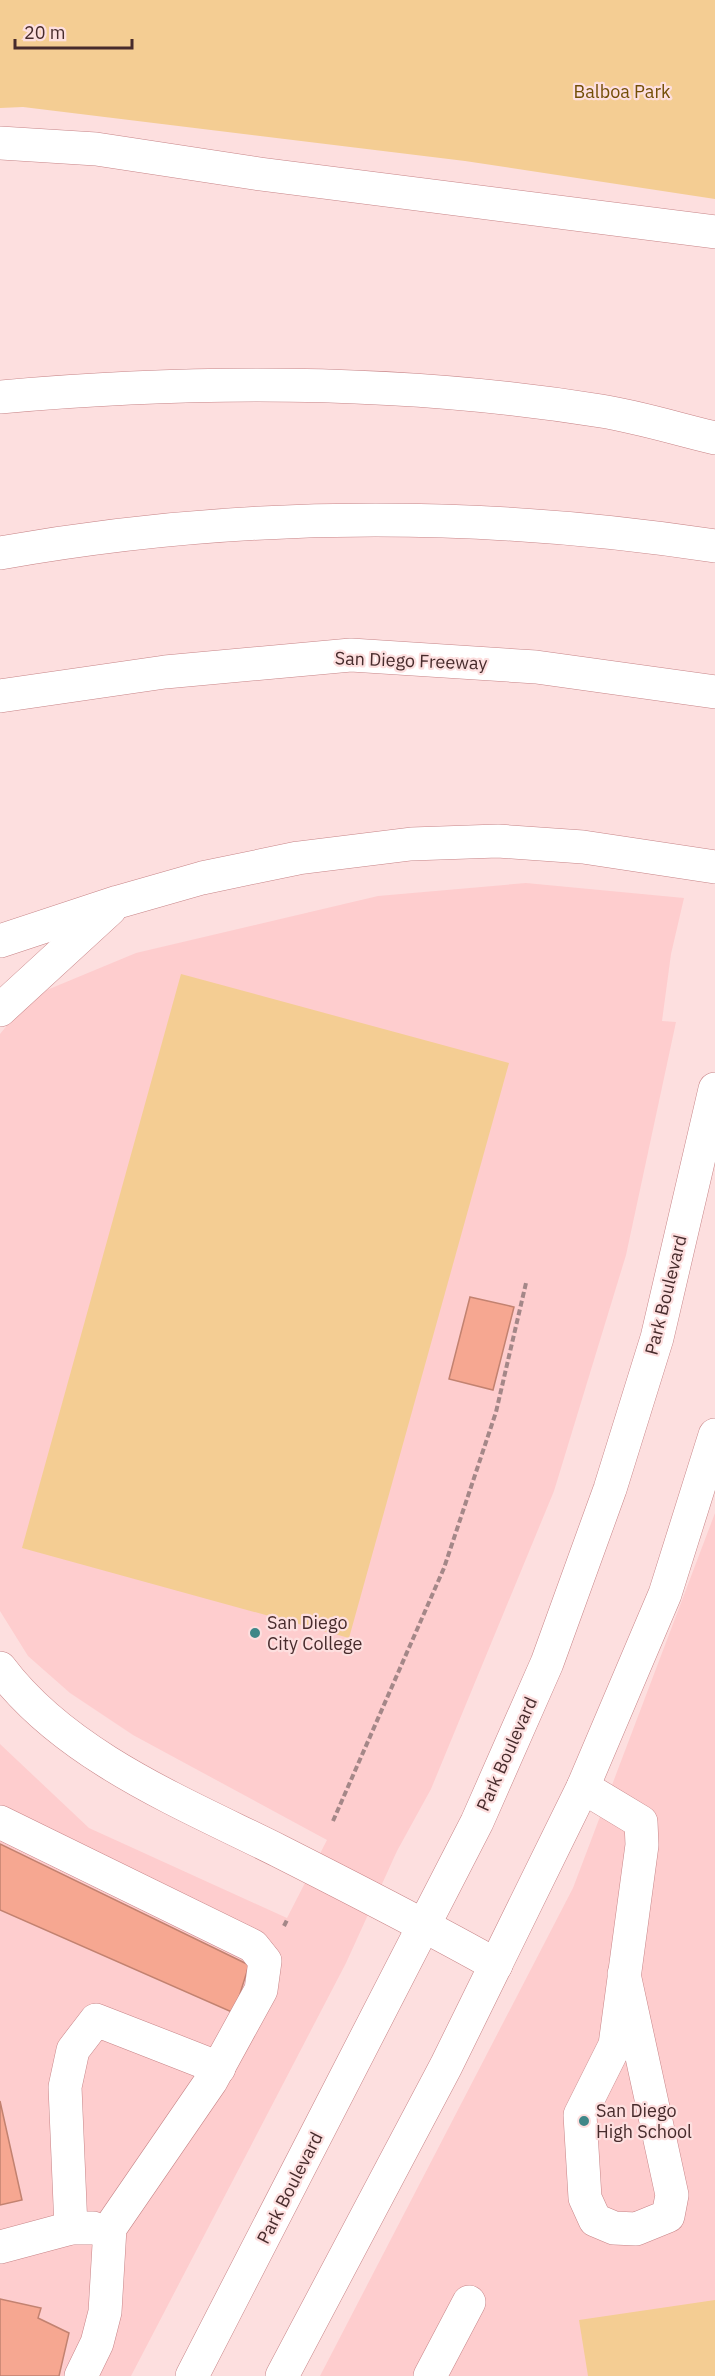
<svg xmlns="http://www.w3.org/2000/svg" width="715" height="2376" viewBox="0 0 715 2376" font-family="'IBM Plex Sans',sans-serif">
<rect width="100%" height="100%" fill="#fddfdf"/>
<g fill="#fecdce">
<polygon points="526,883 684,898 671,954 662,1021 676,1022 626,1255 554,1491 431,1789 397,1851 346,1963 131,2376 0,2376 0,1744 89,1828 287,1918 327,1840 133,1735 70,1693 28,1656 0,1611 0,1034 30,997 136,953 378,896"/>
<polygon points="715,1513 715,2376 320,2376 573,1888"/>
</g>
<g fill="#f4cd93">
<polygon points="0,0 715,0 715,199 465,161 23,107 0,108"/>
<polygon points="181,974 509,1063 349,1638 22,1548"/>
<polygon points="715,2300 715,2376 588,2376 579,2320"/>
</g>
<g fill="#f6a791" stroke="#c28270" stroke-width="1.5">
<polygon points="470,1297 514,1307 493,1390 449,1379"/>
<polygon points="0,1844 249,1965 234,2013 0,1910"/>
<polygon points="0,2101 22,2200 0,2205"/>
<polygon points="0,2299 41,2308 38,2318 69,2333 59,2376 0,2376"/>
</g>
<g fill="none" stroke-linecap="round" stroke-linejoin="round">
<g stroke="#c78487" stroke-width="34">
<g id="minor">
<polyline points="583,1787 641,1822 642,1845 615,2045 580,2115 585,2198 595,2220 614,2228 636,2229 668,2216 672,2195 624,1974"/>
<polyline points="0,1822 253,1946 265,1961 261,1990 211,2081 110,2228 105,2312 97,2343 81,2376"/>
<polyline points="71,2228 65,2087 73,2050 96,2020 219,2068"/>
<polyline points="0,2247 71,2228 93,2228"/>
<polyline points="430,2376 469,2302"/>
</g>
</g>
<g stroke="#c78487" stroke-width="34">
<g id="major">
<polyline points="192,2376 477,1822 547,1663 610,1489 657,1338 715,1089"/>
<polyline points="282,2376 446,2066 583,1787 665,1594 715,1435"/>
</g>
</g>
<g stroke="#c78487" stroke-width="34">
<g id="highway">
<polyline points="0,143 96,149 260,174 715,232"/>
<path d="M0,397C200,379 402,379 601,411C639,417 677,429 715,438"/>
<path d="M0,553C236,511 478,510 715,546"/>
<polyline points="0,696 165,672 351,655 536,667 715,692"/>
<polyline points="0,941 118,902 202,878 298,858 411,844 498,841 583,847 715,867"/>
<polyline points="0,1010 110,909"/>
<path d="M0,1668C66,1756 183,1803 279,1851C352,1888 425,1925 496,1965"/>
</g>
</g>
<g stroke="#a48788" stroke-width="4" stroke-dasharray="6 3" stroke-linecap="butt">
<polyline points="333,1821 444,1568 496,1412 526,1283"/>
<polyline points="284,1926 288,1918"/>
</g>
<use href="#minor" stroke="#fff" stroke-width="33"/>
<use href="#major" stroke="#fff" stroke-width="33"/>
<use href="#highway" stroke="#fff" stroke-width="33"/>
</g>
<g fill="#3f8788" stroke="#fddfdf" stroke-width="2">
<circle cx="255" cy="1633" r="6"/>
<circle cx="584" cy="2121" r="6"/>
</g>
<g text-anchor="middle" stroke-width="4.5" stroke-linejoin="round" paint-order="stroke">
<g font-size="18" fill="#734e06" stroke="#fddfdf">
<text x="622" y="98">Balboa Park</text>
</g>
<g font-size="18" fill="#472b2c" stroke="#fddfdf">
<text transform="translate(411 661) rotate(2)" y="6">San Diego Freeway</text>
<text transform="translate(666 1295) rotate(-76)" y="6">Park Boulevard</text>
<text transform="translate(507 1754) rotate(-66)" y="6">Park Boulevard</text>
<text transform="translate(290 2188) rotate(-63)" y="6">Park Boulevard</text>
</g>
<g font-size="18" fill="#472b2c" stroke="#fddfdf" text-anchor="start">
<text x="267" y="1629">San Diego<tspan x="267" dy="21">City College</tspan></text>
<text x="596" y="2117">San Diego<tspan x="596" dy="21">High School</tspan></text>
</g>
</g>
<path d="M15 39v9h117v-9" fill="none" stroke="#472b2c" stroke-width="3"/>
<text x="24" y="39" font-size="18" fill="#472b2c" stroke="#fddfdf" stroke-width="4.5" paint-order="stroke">20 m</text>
</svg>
